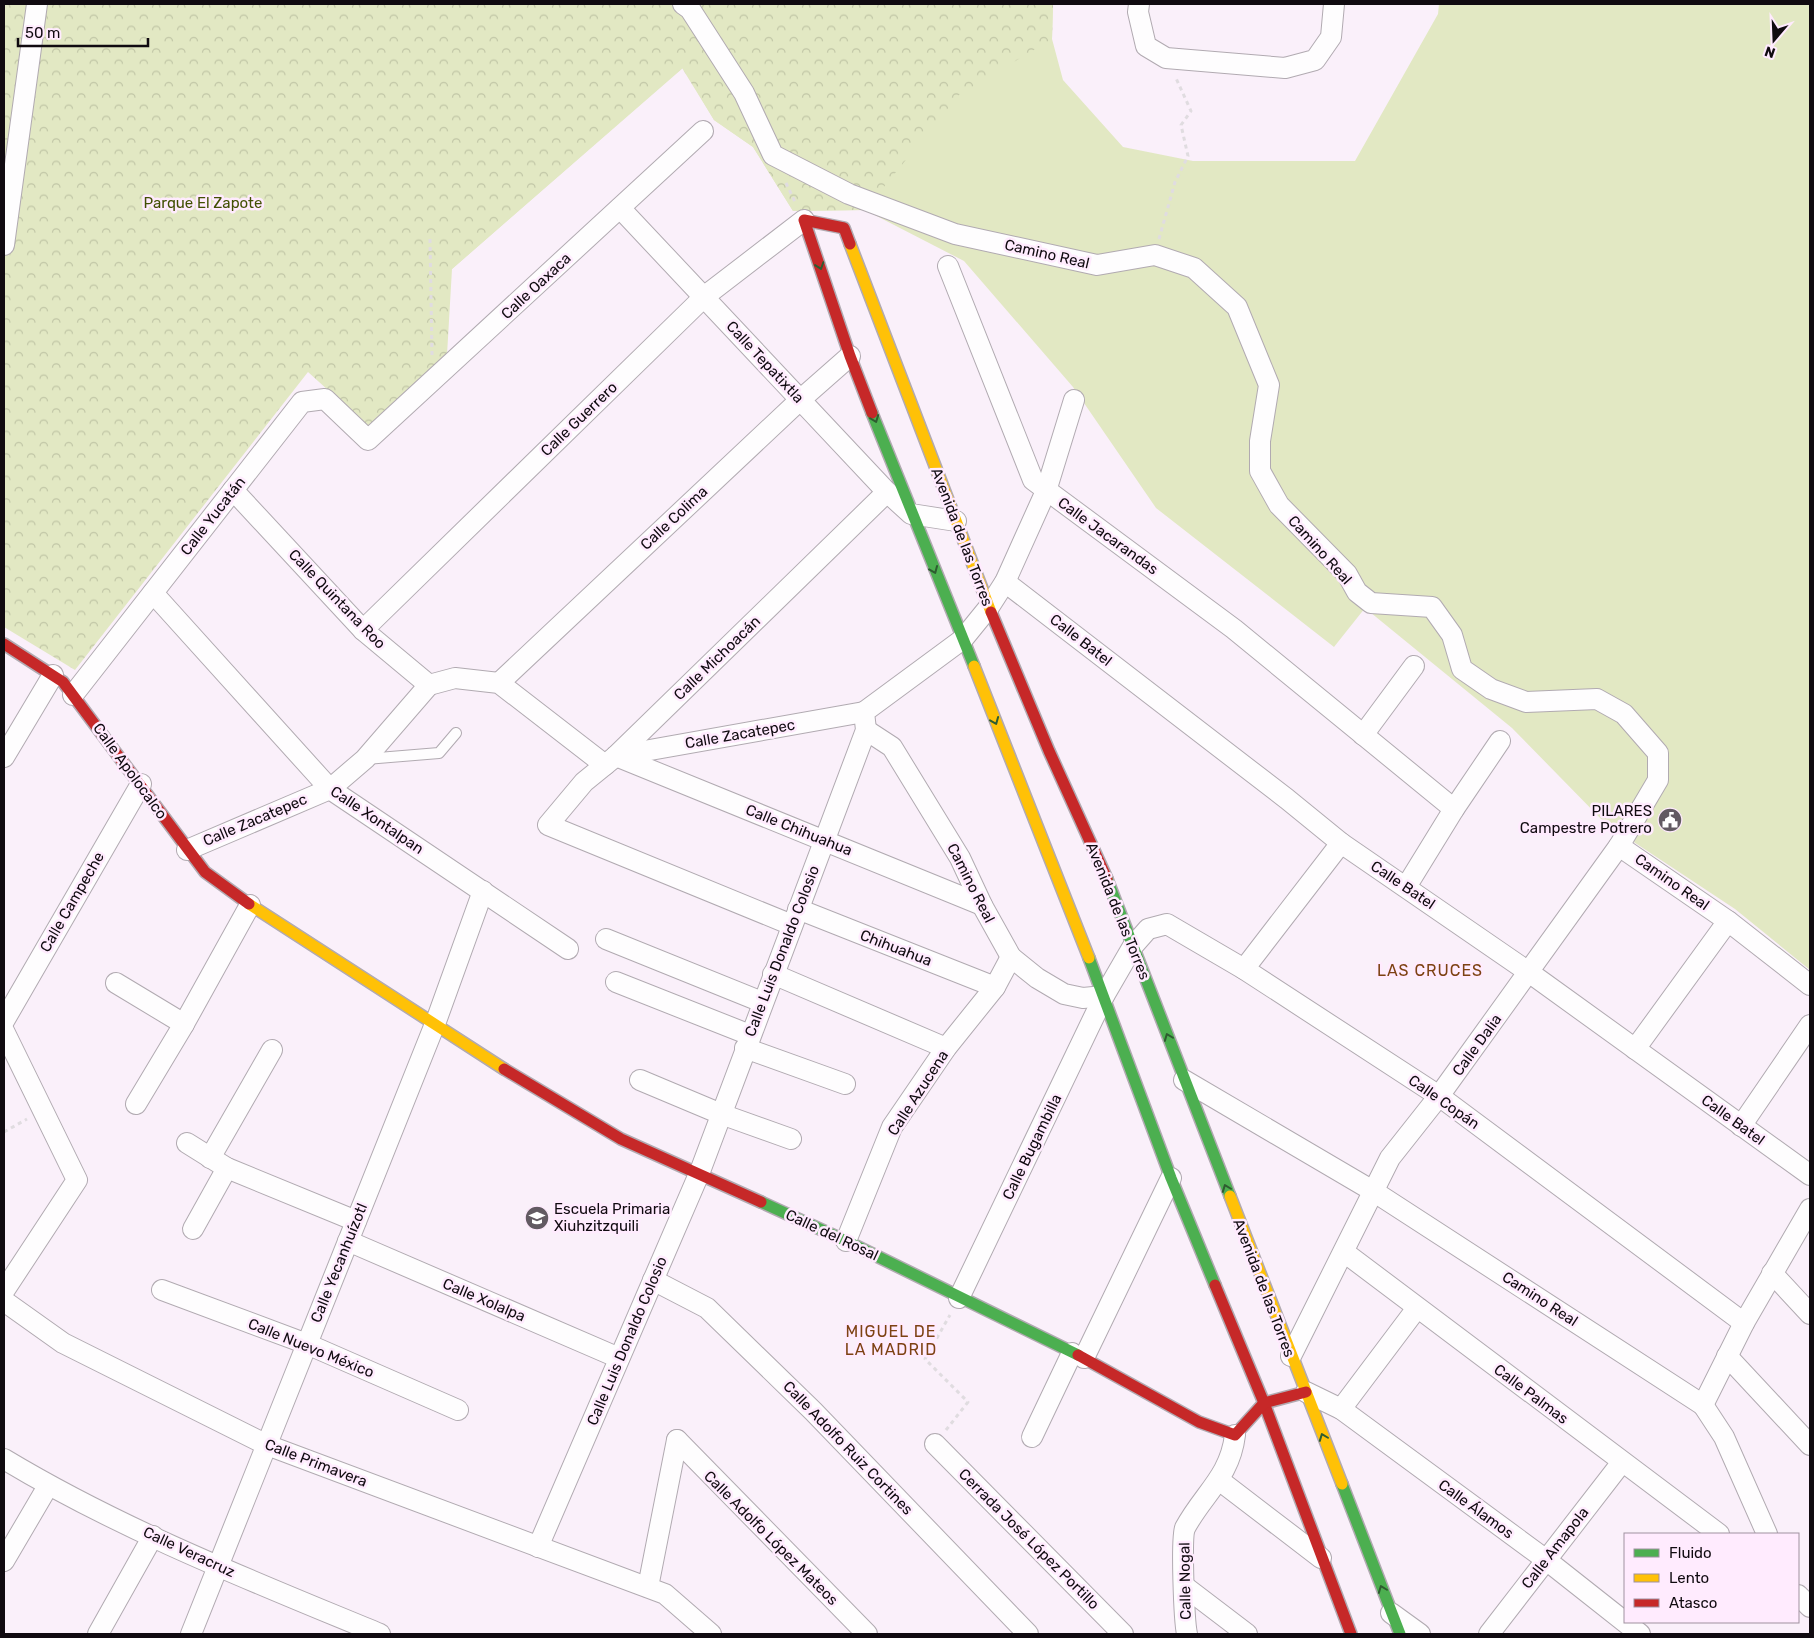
<svg xmlns="http://www.w3.org/2000/svg" width="1814" height="1638" viewBox="0 0 1814 1638" font-family="Rubik,sans-serif">
<defs>
<pattern id="park-crowns" width="20" height="18" patternUnits="userSpaceOnUse" patternTransform="scale(1.25)"><rect width="20" height="18" fill="#e2e8c3"/><path d="M2 6a3 3 0 1 1 6 0M12 15a3 3 0 1 1 6 0" fill="none" stroke="#c1c6a6"/></pattern>
</defs>
<rect width="100%" height="100%" fill="#faf0fa"/>
<polygon fill="#e2e8c3" points="58,4 1053,4 1052,39 1063,80 1123,147 1193,161 1355,161 1438,14 1439,4 1810,4 1810,970 1735,909 1605,823 1512,728 1365,608 1334,647 1156,508 1073,387 964,261 865,210 793,211 753,147 714,120 683,68 452,269"/>
<polygon fill="url(#park-crowns)" points="4,4 1053,4 1052,39 959,95 865,210 793,211 753,147 714,120 682,68 452,269 447,355 371,429 308,372 75,670 4,627"/>
<g fill="none" stroke-linecap="round" stroke-linejoin="round">
<g stroke="#b1aab1" stroke-width="12">
<polyline id="lane" points="366,759 439,753 456,733"/>
</g>
<g stroke="#b1aab1" stroke-width="22">
<g id="street">
<polyline points="683,4 690,9 744,93 773,155 849,194 955,234 1097,265 1155,255 1194,268 1237,307 1269,385 1260,441 1260,471 1279,505 1347,574 1357,592 1371,603 1432,607 1452,635 1462,669 1491,689 1526,702 1597,699 1624,714 1658,753 1658,780 1619,846 1439,1096 1390,1158 1291,1356"/>
<polyline points="1139,4 1138,12 1146,46 1166,58 1285,68 1315,60 1331,37 1334,4"/>
<polyline points="620,208 887,492 911,514 956,521"/>
<polyline points="4,245 37,4"/>
<polyline points="948,266 1033,480 1234,629 1454,809"/>
<polyline points="233,490 363,630 429,685 455,678 499,683 605,765"/>
<polyline points="1005,582 1287,799 1341,843 1530,973 1810,1175"/>
<polyline points="153,593 330,789 568,949"/>
<polyline points="363,630 705,296 804,220"/>
<polyline points="499,683 800,400 850,356"/>
<polyline points="73,695 302,402 325,399 368,440 703,131"/>
<polyline points="866,730 892,747 960,858 982,905 1011,957 1037,978 1064,994 1083,998 1104,996"/>
<polyline points="1363,735 1414,666"/>
<polyline points="616,756 982,905"/>
<polyline points="616,756 864,712"/>
<polyline points="4,757 53,675"/>
<polyline points="1619,846 1728,921 1810,985"/>
<polyline points="187,850 330,789 365,759 429,685"/>
<polyline points="1406,887 1454,809 1500,741"/>
<polyline points="798,909 995,987"/>
<polyline points="792,925 548,825 584,782 616,756 887,492"/>
<polyline points="606,939 762,1002"/>
<polyline points="1244,969 1341,843"/>
<polyline points="773,974 946,1048"/>
<polyline points="616,982 750,1035"/>
<polyline points="116,983 184,1024"/>
<polyline points="4,1021 141,784"/>
<polyline points="4,1031 77,1180 4,1291"/>
<polyline points="745,1048 845,1084"/>
<polyline points="1635,1049 1728,921"/>
<polyline points="640,1080 721,1114 791,1139"/>
<polyline points="1184,1080 1373,1191 1703,1405 1744,1323 1810,1209"/>
<polyline points="136,1104 184,1024 250,905"/>
<polyline points="1741,1126 1810,1025"/>
<polyline points="187,1143 227,1168 356,1221"/>
<polyline points="210,1158 272,1050"/>
<polyline points="193,1229 227,1168"/>
<polyline points="348,1241 619,1358"/>
<polyline points="846,1241 892,1127 946,1048 995,987 1011,957"/>
<polyline points="1344,1252 1719,1534"/>
<polyline points="1772,1273 1810,1314"/>
<polyline points="653,1280 707,1308 813,1411 1028,1634"/>
<polyline points="162,1290 307,1344 458,1410"/>
<polyline points="959,1298 1104,996 1133,946 1148,929 1167,924 1244,969 1439,1096 1744,1323"/>
<polyline points="4,1301 63,1343 267,1445 665,1594 711,1634"/>
<polyline points="1727,1356 1810,1445"/>
<polyline points="1084,1358 1171,1178"/>
<polyline points="1306,1392 1341,1409 1545,1559 1640,1634"/>
<polyline points="1703,1405 1724,1437 1767,1534"/>
<polyline points="1341,1409 1417,1308"/>
<polyline points="1032,1437 1072,1353"/>
<polyline points="677,1440 867,1634"/>
<polyline points="935,1444 1123,1634"/>
<path d="M4,1459C122,1530 252,1581 380,1634"/>
<polyline points="1219,1480 1321,1558"/>
<polyline points="538,1547 699,1174 866,730 864,712 963,639 989,607 1005,582 1046,491 1074,400"/>
<polyline points="4,1561 48,1486"/>
<polyline points="1184,1586 1247,1634"/>
<polyline points="648,1587 677,1440"/>
<polyline points="1798,1595 1810,1607"/>
<polyline points="1391,1613 1420,1634"/>
<polyline points="98,1634 153,1536"/>
<polyline points="191,1634 435,1024 483,891"/>
<path d="M1187,1634C1184,1620 1181,1538 1185,1528C1203,1494 1230,1477 1235,1435"/>
<polyline points="1489,1634 1622,1462"/>
</g>
</g>
<g stroke="#b1aab1" stroke-width="14">
<g id="fast">
<polyline points="872,413 974,666"/>
<polyline points="1107,879 1230,1196"/>
<polyline points="1089,958 1171,1178 1215,1285"/>
<polyline points="761,1202 846,1241 1078,1355"/>
<polyline points="1342,1484 1400,1634"/>
</g>
</g>
<g stroke="#b1aab1" stroke-width="14">
<g id="slow">
<polyline points="850,244 991,612"/>
<polyline points="974,666 1089,958"/>
<polyline points="249,904 504,1069"/>
<polyline points="1230,1196 1342,1484"/>
</g>
</g>
<g stroke="#b1aab1" stroke-width="14">
<g id="jam">
<polyline points="850,244 844,228 804,220 850,356 872,413"/>
<polyline points="991,612 1049,751 1107,879"/>
<polyline points="4,644 63,682 205,872 249,904"/>
<polyline points="504,1069 621,1139 761,1202"/>
<polyline points="1215,1285 1264,1403 1351,1634"/>
<polyline points="1078,1355 1199,1422 1235,1435 1264,1403 1306,1392"/>
</g>
</g>
<g stroke="#e0dce0" stroke-width="3" stroke-dasharray="4 4" stroke-linecap="butt">
<polyline points="786,183 795,202"/>
<polyline points="430,239 432,355"/>
<polyline points="1159,239 1175,182 1188,156 1181,125 1191,111 1175,76"/>
<polyline points="4,1132 27,1119"/>
<polyline points="946,1430 968,1402 925,1359 950,1315"/>
</g>
<use href="#lane" stroke="#fefdfe" stroke-width="10"/>
<use href="#street" stroke="#fefdfe" stroke-width="20"/>
<use href="#fast" stroke="#4caf50" stroke-width="11"/>
<use href="#slow" stroke="#ffc107" stroke-width="11"/>
<use href="#jam" stroke="#c62828" stroke-width="11"/>
</g>
<defs><path id="oneway-chevron" d="M-2-3.5L2.5 0L-2 3.5" fill="none" stroke-width="1.6" stroke-linecap="round" stroke-linejoin="round" transform="scale(1.25)"/></defs>
<g stroke="#2e5c30">
<use href="#oneway-chevron" transform="translate(820 266) rotate(71)"/>
<use href="#oneway-chevron" transform="translate(875 419) rotate(69)"/>
<use href="#oneway-chevron" transform="translate(934 570) rotate(67)"/>
<use href="#oneway-chevron" transform="translate(995 721) rotate(68)"/>
<use href="#oneway-chevron" transform="translate(1168 1037) rotate(-111)"/>
<use href="#oneway-chevron" transform="translate(1226 1188) rotate(-111)"/>
<use href="#oneway-chevron" transform="translate(1323 1437) rotate(-111)"/>
<use href="#oneway-chevron" transform="translate(1382 1589) rotate(-111)"/>
</g>
<defs>
<g id="civic-disc" transform="scale(1.25)"><circle r="9.5" fill="#625a62" stroke="#ffebfe"/><path d="M-.6-6.5H3V-4.5H.6V-3L4-1V1h2V6H-6V1h2V-1L-.6-3ZM-1.2 2.5V6h2.4V2.5Z" fill="#fff"/></g>
<g id="school-disc" transform="scale(1.25)"><circle r="9.5" fill="#625a62" stroke="#ffebfe"/><path d="M0-5L7-2L0 1L-7-2ZM-4 1L0 2.5L4 1V4Q0 6-4 4Z" fill="#fff"/></g>
</defs>
<g fill-rule="evenodd">
<use href="#civic-disc" x="1670" y="820"/>
<use href="#school-disc" x="537" y="1218"/>
</g>
<g text-anchor="middle" stroke-width="5" stroke-linejoin="round" paint-order="stroke">
<g font-size="15" fill="#425003" stroke="#ffebfe">
<text x="203" y="208">Parque El Zapote</text>
</g>
<g font-size="15" fill="#100a10" stroke="#ffebfe">
<text transform="translate(1047 254) rotate(13)" y="5">Camino Real</text>
<text transform="translate(536 286) rotate(-43)" y="5">Calle Oaxaca</text>
<text transform="translate(765 362) rotate(47)" y="5">Calle Tepatixtla</text>
<text transform="translate(579 419) rotate(-44)" y="5">Calle Guerrero</text>
<text transform="translate(213 516) rotate(-52)" y="5">Calle Yucatán</text>
<text transform="translate(674 518) rotate(-43)" y="5">Calle Colima</text>
<text transform="translate(1108 536) rotate(36)" y="5">Calle Jacarandas</text>
<text transform="translate(962 537) rotate(69)" y="5">Avenida de las Torres</text>
<text transform="translate(1320 550) rotate(48)" y="5">Camino Real</text>
<text transform="translate(337 599) rotate(46)" y="5">Calle Quintana Roo</text>
<text transform="translate(1081 640) rotate(38)" y="5">Calle Batel</text>
<text transform="translate(717 658) rotate(-44)" y="5">Calle Michoacán</text>
<text transform="translate(740 734) rotate(-10)" y="5">Calle Zacatepec</text>
<text transform="translate(130 771) rotate(54)" y="5">Calle Apolocalco</text>
<text transform="translate(255 820) rotate(-23)" y="5">Calle Zacatepec</text>
<text transform="translate(377 820) rotate(34)" y="5">Calle Xontalpan</text>
<text transform="translate(799 830) rotate(22)" y="5">Calle Chihuahua</text>
<text transform="translate(1672 882) rotate(35)" y="5">Camino Real</text>
<text transform="translate(971 883) rotate(63)" y="5">Camino Real</text>
<text transform="translate(1403 885) rotate(34)" y="5">Calle Batel</text>
<text transform="translate(72 902) rotate(-60)" y="5">Calle Campeche</text>
<text transform="translate(1118 911) rotate(68)" y="5">Avenida de las Torres</text>
<text transform="translate(896 948) rotate(21)" y="5">Chihuahua</text>
<text transform="translate(782 951) rotate(-69)" y="5">Calle Luis Donaldo Colosio</text>
<text transform="translate(1477 1045) rotate(-54)" y="5">Calle Dalia</text>
<text transform="translate(918 1093) rotate(-57)" y="5">Calle Azucena</text>
<text transform="translate(1444 1102) rotate(35)" y="5">Calle Copán</text>
<text transform="translate(1733 1120) rotate(36)" y="5">Calle Batel</text>
<text transform="translate(1032 1147) rotate(-64)" y="5">Calle Bugambilla</text>
<text transform="translate(832 1235) rotate(25)" y="5">Calle del Rosal</text>
<text transform="translate(339 1263) rotate(-68)" y="5">Calle Yecanhuízotl</text>
<text transform="translate(1264 1288) rotate(69)" y="5">Avenida de las Torres</text>
<text transform="translate(1540 1299) rotate(33)" y="5">Camino Real</text>
<text transform="translate(484 1300) rotate(23)" y="5">Calle Xolalpa</text>
<text transform="translate(627 1341) rotate(-67)" y="5">Calle Luis Donaldo Colosio</text>
<text transform="translate(311 1348) rotate(22)" y="5">Calle Nuevo México</text>
<text transform="translate(1531 1394) rotate(37)" y="5">Calle Palmas</text>
<text transform="translate(848 1448) rotate(46)" y="5">Calle Adolfo Ruiz Cortines</text>
<text transform="translate(316 1463) rotate(21)" y="5">Calle Primavera</text>
<text transform="translate(1476 1509) rotate(36)" y="5">Calle Álamos</text>
<text transform="translate(771 1538) rotate(45)" y="5">Calle Adolfo López Mateos</text>
<text transform="translate(1029 1539) rotate(45)" y="5">Cerrada José López Portillo</text>
<text transform="translate(1555 1548) rotate(-52)" y="5">Calle Amapola</text>
<text transform="translate(189 1552) rotate(25)" y="5">Calle Veracruz</text>
<text transform="translate(1185 1581) rotate(-91)" y="5">Calle Nogal</text>
</g>
<g font-size="15" fill="#100a10" stroke="#ffebfe" text-anchor="end">
<text x="1652" y="816">PILARES<tspan x="1652" dy="17">Campestre Potrero</tspan></text>
<text x="554" y="1214" text-anchor="start">Escuela Primaria<tspan x="554" dy="17">Xiuhzitzquili</tspan></text>
</g>
<g font-size="16" letter-spacing="1" fill="#7d4213" stroke="#ffebfe">
<text x="1430" y="976">LAS CRUCES</text>
<text x="891" y="1337">MIGUEL DE<tspan x="891" dy="18">LA MADRID</tspan></text>
</g>
</g>
<rect width="1814" height="1638" fill="none" stroke="#100a10" stroke-width="10"/>
<rect x="1624" y="1533" width="175" height="90" fill="#ffebfe" stroke="#9f919f"/>
<rect x="1634" y="1549" width="25" height="8" fill="#4caf50" stroke="#9f919f"/>
<text x="1669" y="1558" font-size="15" fill="#100a10">Fluido</text>
<rect x="1634" y="1574" width="25" height="8" fill="#ffc107" stroke="#9f919f"/>
<text x="1669" y="1583" font-size="15" fill="#100a10">Lento</text>
<rect x="1634" y="1599" width="25" height="8" fill="#c62828" stroke="#9f919f"/>
<text x="1669" y="1608" font-size="15" fill="#100a10">Atasco</text>
<g transform="translate(1774 40) rotate(199)" stroke="#ffebfe" stroke-width="4" paint-order="stroke">
<path d="M0-4L9 19L0 12L-9 19Z" fill="#100a10"/>
<text y="-8" font-size="14" font-weight="bold" text-anchor="middle" fill="#100a10">N</text>
</g>
<path d="M18 38v8h130v-8" fill="none" stroke="#100a10" stroke-width="2.5"/>
<text x="25" y="38" font-size="15" fill="#100a10" stroke="#ffebfe" stroke-width="4" paint-order="stroke">50 m</text>
</svg>
